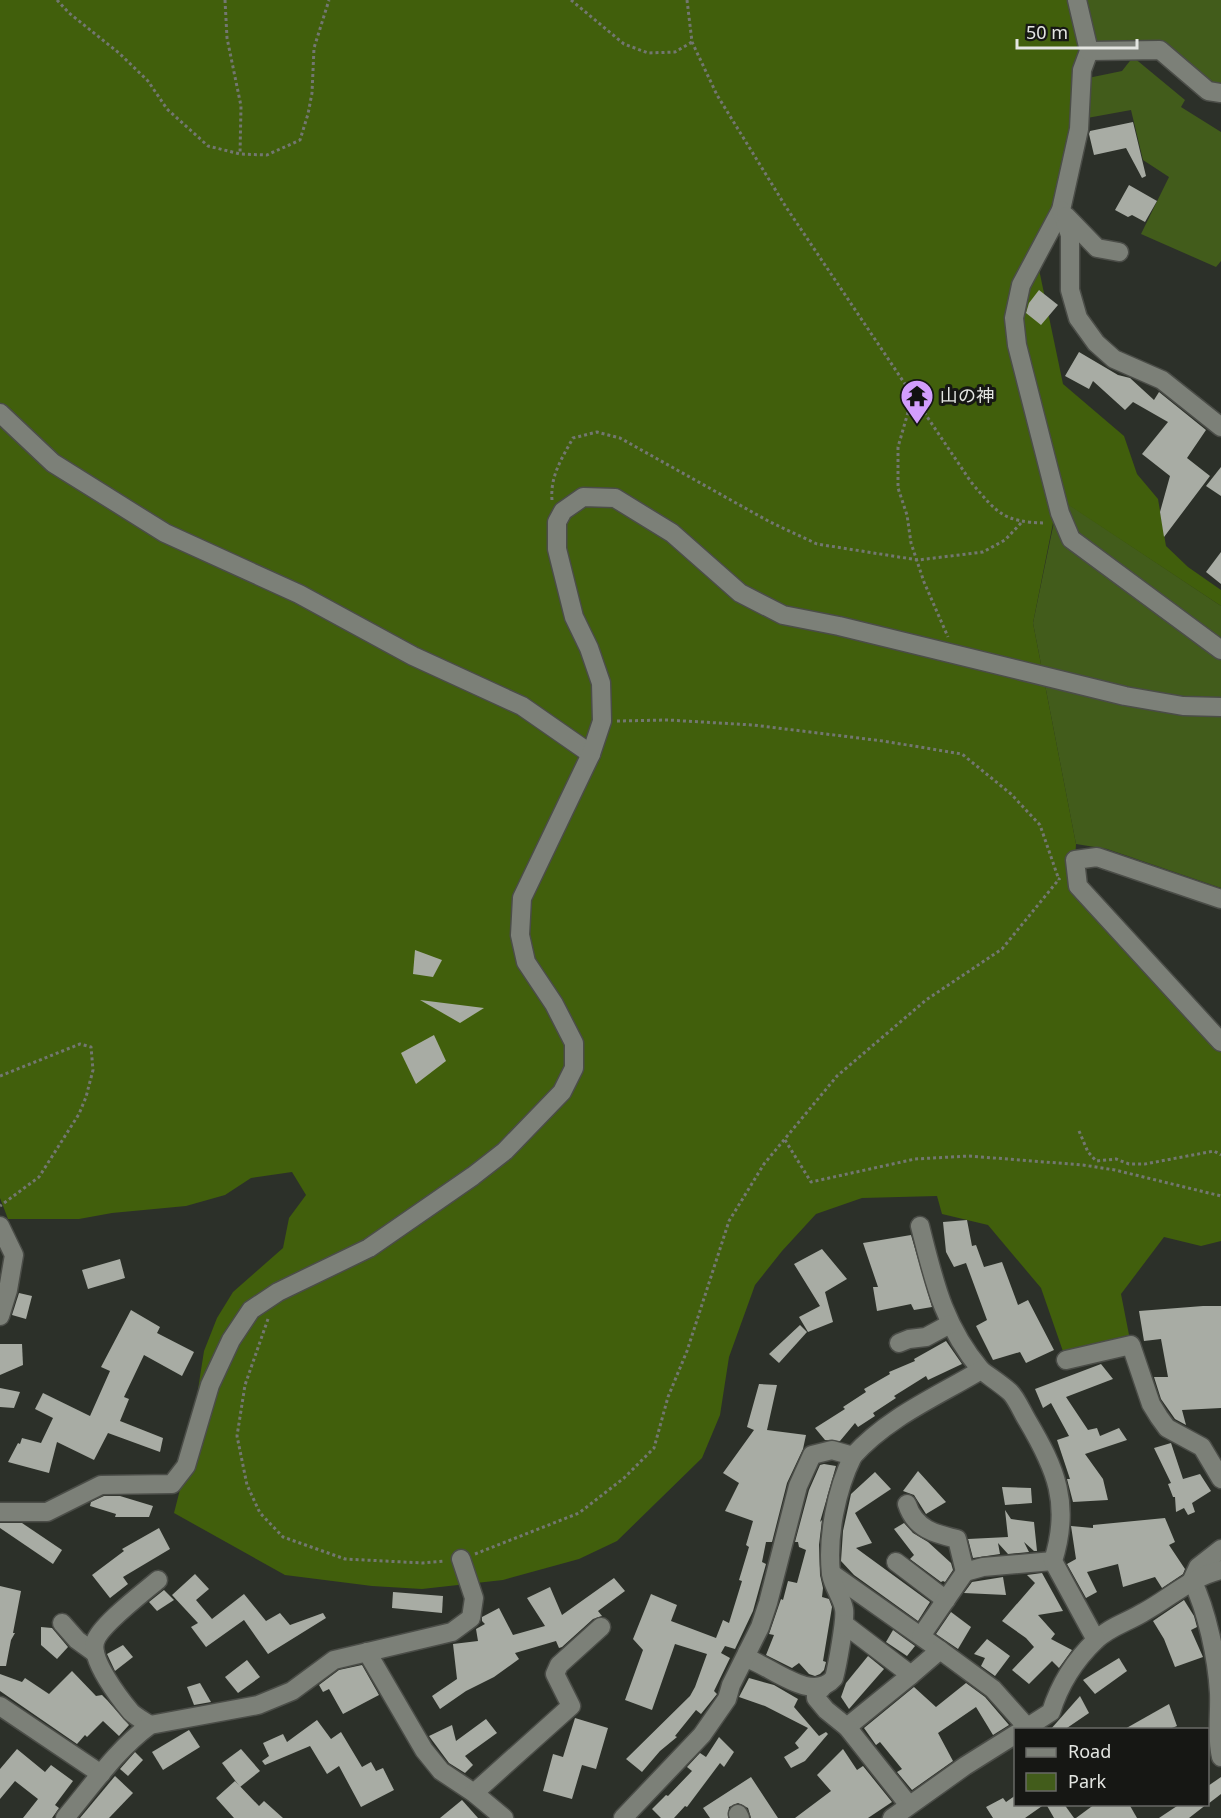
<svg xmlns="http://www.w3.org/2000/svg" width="1221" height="1818" viewBox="0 0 1221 1818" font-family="'Noto Sans','Noto Sans JP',sans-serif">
<rect width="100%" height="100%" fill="#2c3029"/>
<g fill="#425c1b">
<polygon points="1077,0 1221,0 1221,93 1160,50 1089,51"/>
<polygon points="1133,57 1185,100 1181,107 1221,132 1221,261 1216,267 1141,234 1169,177 1143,160 1131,110 1087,118 1088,78 1122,71"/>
<polygon points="1059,498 1221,606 1221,888 1107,849 1076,844 1033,623"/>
</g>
<polygon fill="#415f0c" points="0,0 1077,0 1084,31 1061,210 1036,255 1063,384 1124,436 1137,474 1158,499 1166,546 1188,567 1221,590 1221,606 1058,498 1033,623 1076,844 1075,860 1078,886 1221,1042 1221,1241 1201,1246 1164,1237 1121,1294 1131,1345 1066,1360 1041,1288 988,1225 942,1214 937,1196 862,1198 816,1214 782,1251 755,1285 729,1357 720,1415 702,1458 617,1541 579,1559 503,1580 422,1589 372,1586 285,1575 174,1513 186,1466 204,1351 217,1318 233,1292 283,1248 289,1218 306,1195 292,1172 251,1178 225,1195 186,1206 112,1213 79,1219 8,1219 0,1198"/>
<g fill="#a8aca4">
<polygon points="1133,122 1146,176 1142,178 1126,148 1094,155 1089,134 1090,131"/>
<polygon points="1129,185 1157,201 1145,222 1132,215 1128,217 1115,210"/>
<polygon points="1039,290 1058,305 1041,325 1026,313 1029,303"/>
<polygon points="1079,352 1118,375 1130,378 1154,400 1159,392 1206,430 1187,458 1210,476 1164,537 1160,512 1170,476 1142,454 1168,422 1133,402 1125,410 1093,381 1089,389 1065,376"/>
<polygon points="1221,467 1221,496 1206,486"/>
<polygon points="1221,552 1221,584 1206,572"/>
<polygon points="415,950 442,960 433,977 413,974"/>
<polygon points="420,1000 484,1008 460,1023"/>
<polygon points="434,1035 446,1061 416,1084 401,1053"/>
<polygon points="967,1220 972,1246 976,1245 984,1267 1002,1262 1018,1305 1028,1300 1054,1350 1026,1363 1020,1352 993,1360 976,1326 987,1320 966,1263 954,1267 946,1252 943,1222"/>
<polygon points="911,1235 932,1307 914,1310 911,1304 877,1311 873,1287 878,1287 863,1243"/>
<polygon points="822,1249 847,1279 825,1292 833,1322 808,1332 799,1317 820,1306 794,1264"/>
<polygon points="120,1259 125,1278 88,1289 82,1270"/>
<polygon points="19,1293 32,1296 26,1319 12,1315"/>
<polygon points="1203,1306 1221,1306 1221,1408 1182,1410 1186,1425 1175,1419 1161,1399 1154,1377 1168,1377 1161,1339 1144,1341 1139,1311"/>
<polygon points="131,1310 160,1327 157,1333 194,1352 182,1376 144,1355 124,1397 129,1399 120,1421 163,1438 160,1452 108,1433 94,1460 57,1442 49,1473 8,1462 18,1443 20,1444 22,1438 41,1443 53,1418 35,1409 43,1393 90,1416 110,1371 101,1367"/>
<polygon points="800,1325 807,1332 779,1363 769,1354"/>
<polygon points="946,1341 962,1364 928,1380 926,1376 894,1396 896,1398 873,1413 875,1416 858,1427 855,1423 840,1441 825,1440 815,1428 845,1409 843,1407 866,1392 864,1389 890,1374 889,1372 915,1361 914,1359"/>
<polygon points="0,1344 22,1344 23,1365 0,1375"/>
<polygon points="1101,1364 1113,1379 1066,1397 1088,1430 1097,1428 1100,1436 1119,1428 1127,1440 1085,1454 1103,1479 1108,1500 1073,1502 1067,1479 1070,1479 1057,1440 1069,1436 1051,1403 1043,1408 1035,1389"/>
<polygon points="759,1384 777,1385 767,1430 806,1435 803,1449 787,1483 772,1542 766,1542 762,1562 766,1564 753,1611 735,1649 725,1646 721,1653 730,1658 714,1691 717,1694 701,1714 696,1710 675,1736 677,1737 660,1751 642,1772 626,1759 690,1696 695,1687 707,1654 675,1644 652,1710 625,1700 643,1650 633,1639 651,1594 677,1605 671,1621 716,1638 723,1620 729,1623 742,1581 739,1580 749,1547 746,1545 753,1521 725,1511 739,1483 723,1473 754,1430 747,1427"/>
<polygon points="0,1388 20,1392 14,1408 0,1407"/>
<polygon points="1171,1443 1183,1479 1200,1474 1211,1491 1192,1503 1195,1512 1188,1515 1184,1508 1176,1512 1175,1497 1173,1497 1168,1484 1171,1483 1154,1448"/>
<polygon points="824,1464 836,1466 820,1522 822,1520 819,1545 820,1575 823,1588 822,1597 829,1599 832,1607 823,1661 826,1662 824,1670 820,1674 815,1676 809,1674 799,1663 792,1668 766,1655 774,1635 769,1634 781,1599 783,1600 788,1581 797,1583 806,1550 799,1547 798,1542 795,1542 809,1490 820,1465"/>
<polygon points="918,1471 946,1502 926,1514 914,1495 903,1491"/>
<polygon points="875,1472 891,1489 855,1513 872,1543 856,1548 930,1602 918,1621 854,1575 841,1561 843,1531 851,1494"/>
<polygon points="1002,1487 1031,1488 1032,1503 1005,1505"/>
<polygon points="104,1496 120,1496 153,1506 149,1517 115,1517 116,1514 90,1506 91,1502"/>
<polygon points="1005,1510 1011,1519 1034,1522 1037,1551 1034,1551 1024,1542 1029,1552 1008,1554 998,1543 1000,1554 973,1558 968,1539 1008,1537"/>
<polygon points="1165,1518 1175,1542 1169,1545 1185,1569 1183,1574 1162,1588 1155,1577 1123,1587 1118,1564 1087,1572 1097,1592 1086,1598 1067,1564 1076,1559 1071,1526 1093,1528 1093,1525"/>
<polygon points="0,1523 22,1523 62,1550 53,1564 0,1528"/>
<polygon points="904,1523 913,1533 928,1542 951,1563 953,1570 945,1582 943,1581 941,1582 910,1559 914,1555 894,1529"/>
<polygon points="159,1528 170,1549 123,1577 128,1584 110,1598 92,1575 124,1551 122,1549"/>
<polygon points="1042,1573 1063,1611 1038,1615 1055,1634 1051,1639 1072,1650 1059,1668 1052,1661 1029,1684 1012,1670 1034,1647 1026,1638 1002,1621 1035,1583 1027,1575"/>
<polygon points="195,1574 209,1589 196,1600 212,1619 244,1594 266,1621 280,1613 290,1625 323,1613 326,1618 268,1654 244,1620 206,1647 191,1627 198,1623 172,1595"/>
<polygon points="1003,1577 1006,1595 964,1593 972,1582"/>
<polygon points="614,1578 625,1591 598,1611 602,1616 593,1619 562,1647 559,1648 556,1641 515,1653 519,1659 494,1677 466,1691 440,1709 432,1696 457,1679 453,1644 478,1641 476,1629 485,1624 482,1621 482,1617 499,1608 513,1635 545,1626 527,1598 550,1587 562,1615"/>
<polygon points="0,1586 21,1591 13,1633 15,1633 11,1640 6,1666 0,1666"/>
<polygon points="164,1590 174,1600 157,1611 149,1602"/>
<polygon points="393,1592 443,1596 442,1613 392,1608"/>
<polygon points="1184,1600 1194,1616 1197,1627 1191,1630 1203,1657 1175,1667 1164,1639 1153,1621"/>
<polygon points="951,1612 971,1627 958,1649 936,1634"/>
<polygon points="41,1627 52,1628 68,1647 57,1659 41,1645"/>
<polygon points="893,1630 915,1646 907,1656 886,1642"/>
<polygon points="987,1639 1010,1656 995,1676 981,1666 985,1658 974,1654"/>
<polygon points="123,1645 133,1657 115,1671 107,1654"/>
<polygon points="868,1656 884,1669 849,1709 841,1697 846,1683"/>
<polygon points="1119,1658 1127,1671 1095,1694 1083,1680"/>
<polygon points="247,1660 260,1677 238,1693 225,1677"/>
<polygon points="362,1665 379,1695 343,1714 329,1689 323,1692 319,1685 339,1670"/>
<polygon points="72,1671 96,1696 102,1695 107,1700 129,1725 119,1736 103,1721 87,1737 85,1735 77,1744 0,1691 0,1674 22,1682 25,1678 49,1694"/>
<polygon points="749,1678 774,1685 798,1699 794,1707 819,1736 826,1732 828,1734 805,1761 791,1768 784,1757 799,1748 795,1743 808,1728 765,1706 739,1697"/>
<polygon points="200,1683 211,1702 194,1705 187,1687"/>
<polygon points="966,1683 985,1697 1009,1725 993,1735 976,1707 938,1733 953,1761 912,1790 897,1772 902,1769 880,1742 876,1745 864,1728 914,1687 936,1707"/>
<polygon points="1080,1696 1089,1713 1064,1730 1050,1730"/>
<polygon points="1169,1704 1177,1726 1167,1730 1123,1730"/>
<polygon points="575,1718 608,1728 596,1769 582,1765 572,1799 543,1791 553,1754 563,1757"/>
<polygon points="486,1719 497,1733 465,1756 473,1765 465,1773 449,1763 429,1736 452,1725 456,1741"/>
<polygon points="317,1720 331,1739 341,1732 362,1767 371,1762 376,1771 383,1768 394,1790 361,1807 339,1766 327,1774 310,1746 265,1765 262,1761 269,1756 263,1743 283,1734 287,1742"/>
<polygon points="189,1730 200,1747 163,1770 152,1752"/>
<polygon points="719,1737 734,1752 724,1767 720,1763 687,1807 685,1806 674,1818 661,1818 652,1809 666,1795 668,1796 692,1771 687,1767 700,1753 706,1757"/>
<polygon points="17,1749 45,1772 51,1765 73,1781 55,1805 59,1808 52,1818 23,1818 38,1799 15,1781 0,1799 0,1769"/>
<polygon points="241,1749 260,1771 240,1787 222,1763"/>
<polygon points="843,1749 857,1770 863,1766 892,1802 868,1818 795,1818 831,1791 817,1775"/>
<polygon points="135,1752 143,1760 128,1776 120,1769"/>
<polygon points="115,1776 133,1793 109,1818 80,1818"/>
<polygon points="751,1777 778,1818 751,1818 748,1808 738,1803 729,1807 728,1818 710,1818 703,1808"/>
<polygon points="1221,1777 1221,1794 1208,1804 1208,1786"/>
<polygon points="235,1781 259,1806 264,1801 283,1818 234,1818 216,1798"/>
<polygon points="1016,1795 1016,1804 1045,1804 1025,1818 993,1818 986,1807 1003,1798 1006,1802"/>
<polygon points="462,1800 478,1818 440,1818"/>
<polygon points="1046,1804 1064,1804 1074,1818 1054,1818"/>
<polygon points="1095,1804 1129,1804 1137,1818 1076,1818"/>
<polygon points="1180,1804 1207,1804 1189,1818 1159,1818"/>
</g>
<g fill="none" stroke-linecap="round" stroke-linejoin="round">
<g stroke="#4b4d48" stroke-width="21">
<g id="minor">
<polyline points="1077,0 1089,51 1082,70 1079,129 1061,210 1021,285 1014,318 1017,345 1060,513 1071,539 1221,650"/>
<polyline points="1089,51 1160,50 1208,91 1221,93"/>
<polyline points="1061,210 1070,235 1070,290 1078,318 1096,343 1114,359 1162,380 1221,427"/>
<polyline points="1066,216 1097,248 1119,252"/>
<polyline points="0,413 53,463 165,533 299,594 413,656 522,706 591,754"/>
<polyline points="1221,899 1097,857 1075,860 1078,886 1221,1042"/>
<polyline points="0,1226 14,1255 8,1290 0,1316"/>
<path d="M920,1226C934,1281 943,1325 981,1370"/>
<polyline points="899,1343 909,1339 926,1337 950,1324"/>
<polyline points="1066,1360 1131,1345 1151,1404 1159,1417 1167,1428 1202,1447 1221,1479"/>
<path d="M907,1504C915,1529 935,1534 957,1539L965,1572"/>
<polyline points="0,1512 47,1512 101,1485 172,1484 186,1466 210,1385 231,1340 251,1310 278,1292 369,1248 473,1176 505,1151 562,1092 574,1068 574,1043 554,1004 526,962 520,935 522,898 591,754 602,721 601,683 589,648 574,617 557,549 557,522 563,511 583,497 615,498 672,533 740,593 783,615 839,626 1125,696 1183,706 1221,707"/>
<path d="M1221,1549L1198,1567L1192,1580C1207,1611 1217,1658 1219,1693C1220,1714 1216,1736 1221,1757"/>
<polyline points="896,1562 946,1600"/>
<polyline points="831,1573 940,1650 993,1689 1027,1727"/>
<polyline points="62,1623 77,1640 95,1653"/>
<polyline points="921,1636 965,1572 983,1567 1053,1561"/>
<path d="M1096,1640C1109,1627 1128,1622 1144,1612C1170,1598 1191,1577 1221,1570"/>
<polyline points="367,1652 424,1750 441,1771 474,1793 504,1818"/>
<path d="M747,1653L751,1660C774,1669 813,1703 834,1678C837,1667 846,1619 844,1609C842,1597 833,1587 831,1574C827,1537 836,1490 853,1456"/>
<polyline points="911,1675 940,1650"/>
<polyline points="822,1688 816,1693 816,1698 826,1710 847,1727 911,1675 844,1624"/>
<polyline points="0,1706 101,1774"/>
<path d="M150,1725C144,1721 136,1717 131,1712C120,1699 90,1660 95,1642C99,1626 144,1592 158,1580"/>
<polyline points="847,1727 908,1804"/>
<polyline points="474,1793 571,1706 555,1674 559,1665 601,1627"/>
<polyline points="738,1814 740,1818"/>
<path d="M65,1818C92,1786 116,1750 150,1725L258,1705L292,1691L334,1660L452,1632L471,1618L474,1598L461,1559"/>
<path d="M623,1818L702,1735L727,1699L731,1685L760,1627L768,1603L798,1486L812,1455L832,1450L853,1456C888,1417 936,1397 981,1370C990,1377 1001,1384 1010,1392C1017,1399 1022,1412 1027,1420C1056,1469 1071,1504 1053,1561L1096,1640C1074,1661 1060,1683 1051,1712L1023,1730"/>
<polyline points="892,1818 965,1766 1016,1734"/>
</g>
</g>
<g stroke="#737771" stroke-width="3" stroke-dasharray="3 3" stroke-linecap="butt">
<polyline points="57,0 69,13 119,53 148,81 167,109 208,146 240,154 267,155 300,140 308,114 312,93 314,48 329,0"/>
<polyline points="225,0 227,38 241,106 240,154"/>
<polyline points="571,0 624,44 648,53 675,52 692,42"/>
<path d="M687,0L692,42L717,95L786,207L971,482C997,513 1003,522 1045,523"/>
<polyline points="913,395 898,447 898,488 907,515 911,543 924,582 948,637"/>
<path d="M552,500C550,476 562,458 573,438L597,432L620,438L770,522L817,544L918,560L983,552L1005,540L1022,522"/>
<polyline points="617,721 668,720 753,725 883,741 962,754 1011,794 1040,825 1059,880"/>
<polyline points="0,1076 80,1044 91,1047 93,1070 86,1097 79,1114 39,1177 0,1206"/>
<polyline points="1079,1131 1088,1152 1096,1161 1116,1159 1129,1164 1145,1164 1214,1151 1221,1155"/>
<polyline points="785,1140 811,1182 915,1159 969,1156 1083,1165 1115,1170 1221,1196"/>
<polyline points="268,1319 245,1385 237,1436 247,1485 260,1513 283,1537 345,1559 423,1563 445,1561"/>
<polyline points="475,1554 579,1513 624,1478 654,1448 668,1397 687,1351 729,1221 764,1164 837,1076 926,1000 1002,949 1060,878"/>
</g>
<use href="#minor" stroke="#7c8078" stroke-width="18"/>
</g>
<defs>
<g id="temple-pin" transform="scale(1.725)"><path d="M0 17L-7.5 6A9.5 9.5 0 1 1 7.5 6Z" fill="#d29dfd" stroke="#161714"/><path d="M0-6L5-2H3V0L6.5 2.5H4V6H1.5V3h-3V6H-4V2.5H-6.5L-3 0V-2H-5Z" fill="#111"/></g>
</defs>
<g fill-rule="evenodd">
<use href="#temple-pin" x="917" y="396"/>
</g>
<g text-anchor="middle" stroke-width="6" stroke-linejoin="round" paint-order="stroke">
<g font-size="18" fill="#e3e5e1" stroke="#161714" text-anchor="start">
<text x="940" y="402">山の神</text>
</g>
</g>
<rect x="1014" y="1728" width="195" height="78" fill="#161714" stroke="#686966" stroke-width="1.5"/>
<rect x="1026" y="1748" width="30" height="9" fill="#7c8078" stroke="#686966" stroke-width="1.5"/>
<text x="1068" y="1758" font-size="18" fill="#e3e5e1">Road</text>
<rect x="1026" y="1773" width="30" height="18" fill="#425c1b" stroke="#686966" stroke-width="1.5"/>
<text x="1068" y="1788" font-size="18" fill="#e3e5e1">Park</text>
<path d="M1017 39v9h120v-9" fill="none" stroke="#e3e5e1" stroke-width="3"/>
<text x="1026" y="39" font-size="18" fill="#e3e5e1" stroke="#161714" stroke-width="4.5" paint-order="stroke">50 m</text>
</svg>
